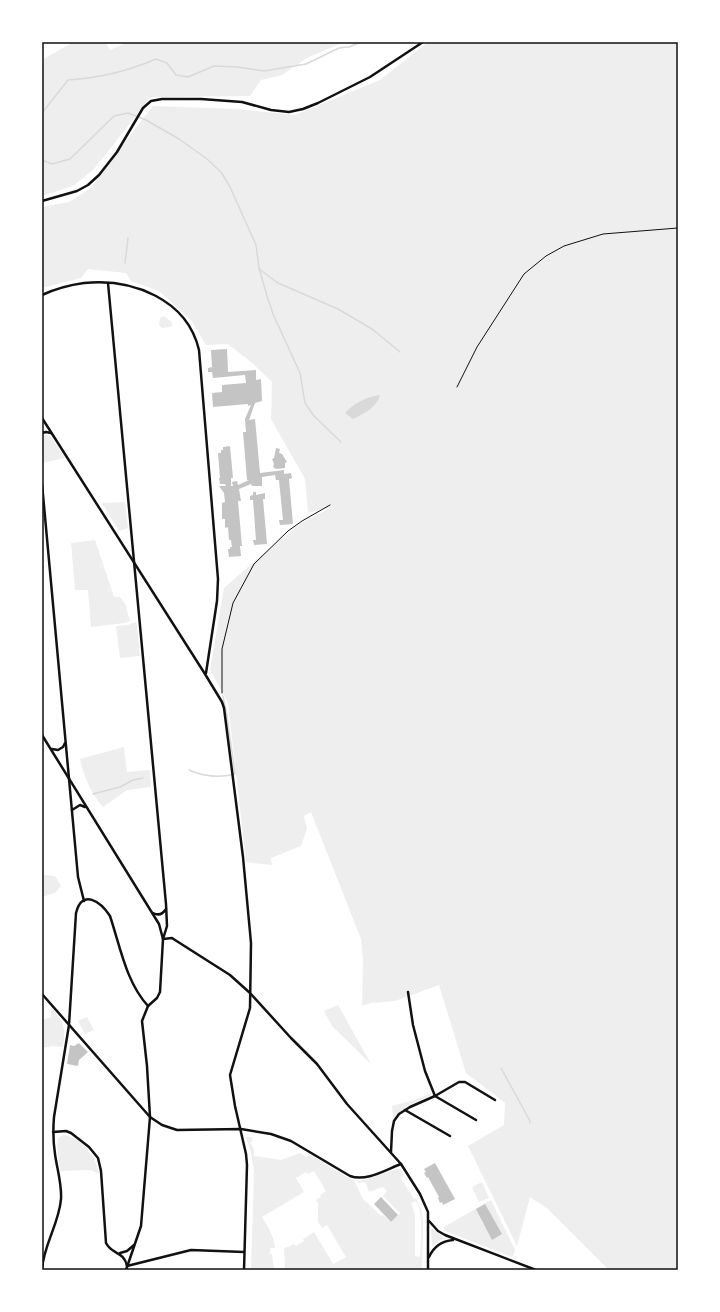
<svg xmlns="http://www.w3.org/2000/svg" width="720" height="1312" viewBox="0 0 720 1312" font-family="'IBM Plex Sans',sans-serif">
<rect width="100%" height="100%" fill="#fff"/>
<g fill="#eee" fill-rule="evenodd">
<polygon points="73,42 105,42 110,50 128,42 344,42 307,58 282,75 261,80 250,96 151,97 94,169 73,186 42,196 42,65 44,59"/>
<polygon points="428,42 678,42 678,1270 609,1270 548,1209 530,1197 517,1246 468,1146 504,1125 505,1103 466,1073 439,985 395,1001 371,1003 362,1006 363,960 361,939 311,812 304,816 307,829 301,846 271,858 272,865 246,862 228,703 210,670 224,588 267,550 301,523 332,507 308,513 305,479 271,419 272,382 251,362 228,344 206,345 191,320 159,291 131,281 126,273 88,269 81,278 42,288 42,207 69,202 91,188 110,161 153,106 238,109 295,115 380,80"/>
<polygon points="164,316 172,322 172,326 170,327 162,328 159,325 160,318"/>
<polygon points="46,434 51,437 65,458 42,463 42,436"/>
<polygon points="125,502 128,528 119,531 102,503"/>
<polygon points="95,540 114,597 120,597 125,604 130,621 125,623 91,627 88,590 75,590 71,543"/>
<polygon points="136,622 137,625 140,656 120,658 116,626 128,625"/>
<path d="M124,747L127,772L150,770L151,787L127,790L103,807C90,791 85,779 80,759Z"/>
<polygon points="42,873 44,875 55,876 61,886 55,893 42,897"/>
<polygon points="338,1005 371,1064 332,1026 324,1011"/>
<path d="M51,1007C64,1022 66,1028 63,1047L52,1046L42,1048V1020L51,1017Z"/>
<polygon points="87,1017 94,1030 85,1034 78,1021"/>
<polygon points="432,1093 429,1096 406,1107 397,1114 393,1119 392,1106 414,1100"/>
<path d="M63,1135C82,1137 96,1157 99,1174L90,1170L60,1171L57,1146L58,1138Z"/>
<path d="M246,1137H252V1142L250,1143L254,1149V1156L281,1160L300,1153L307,1157L309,1154L349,1178L354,1180L363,1199L381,1216L383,1215L391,1222L400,1213L383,1196L387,1191L383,1187L369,1192L365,1182L359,1183L358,1181L365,1180L396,1169H401L404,1175L401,1178L414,1199L416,1198L421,1209L423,1221L422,1270H285L284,1248L288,1247L294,1244L296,1246L304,1241L303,1239L314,1232L333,1264L346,1257L327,1225L322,1228L318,1222V1203L316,1200L321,1197L320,1195L326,1191L314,1171L308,1174L306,1172L296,1178L304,1192L262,1217C268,1227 274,1236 275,1248H270V1254H272L274,1270H251L254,1171L251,1153ZM416,1201C424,1214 421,1241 420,1257L415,1256V1214L411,1203Z"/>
<polygon points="482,1182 489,1198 479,1202 472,1187"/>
<polygon points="491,1200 515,1250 514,1254 512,1257 445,1231 444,1227"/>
<polygon points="431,1229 433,1229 444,1238 436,1243 432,1247"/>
</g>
<path fill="#d9d9d9" d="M380,395C377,407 364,414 353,419L345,413C354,403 366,397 380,395Z"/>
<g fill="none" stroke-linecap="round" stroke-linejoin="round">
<g stroke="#d9d9d9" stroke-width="1.5">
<path d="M42,113L68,80C100,78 126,72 156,59L167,63L176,75L188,77L214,66L237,67L264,71L306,64L339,48L349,47L361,42"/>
<polyline points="139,117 146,120 179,139 207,159 221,172 230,187 256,245 259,268 267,296 273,314 300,373 305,403 314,416 341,442"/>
<polyline points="42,160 52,164 70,159 114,116 128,113 136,116"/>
<polyline points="125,263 128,238"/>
<polyline points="259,269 278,283 338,309 372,329 400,352"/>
<path d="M189,770C203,776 220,778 235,774L227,716L223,696"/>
<polyline points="93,794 120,787 133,780 143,778"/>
<polyline points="501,1068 530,1121 530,1123"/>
</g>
</g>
<g fill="#c4c4c4">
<polygon points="227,349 228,372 256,370 256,380 261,379 262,401 255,403 249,420 255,419 260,473 284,470 284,474 291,473 292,478 289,479 293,524 280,525 279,520 283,520 279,480 276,480 275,475 262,477 262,486 252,486 251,484 239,489 241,501 238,501 242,546 240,546 241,556 229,557 228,549 230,549 230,547 232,547 231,540 229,540 228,527 225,528 225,519 222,519 222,503 225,502 224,493 219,486 226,486 225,484 220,484 219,478 220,478 218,453 221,453 221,450 223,450 223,447 230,446 233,478 231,478 231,486 233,486 232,482 237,481 238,485 249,480 247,480 243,432 246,432 245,419 251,405 248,406 248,404 213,407 212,393 222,392 222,385 246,383 245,375 213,378 212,372 208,372 208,368 212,367 211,350"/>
<polygon points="276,448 280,449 279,453 282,454 287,462 285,463 285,468 276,469 273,467 274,464 272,459 274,458"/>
<polygon points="253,492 256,492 256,495 265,493 265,499 263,499 267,544 254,545 253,540 256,540 253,500 250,500 250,496 253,495"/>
<polygon points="79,1043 88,1052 79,1060 78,1066 67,1064 70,1045 74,1046"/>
<polygon points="435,1163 455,1199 443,1205 442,1202 440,1203 438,1198 439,1197 428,1177 427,1178 424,1173 426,1172 424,1169"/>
<polygon points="381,1197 398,1215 391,1222 374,1204"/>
<polygon points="485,1204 502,1234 492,1240 476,1209"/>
</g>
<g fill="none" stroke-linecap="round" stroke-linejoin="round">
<g stroke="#111" stroke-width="1">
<polyline points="457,387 477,347 524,274 546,256 564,246 603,234 678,228"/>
<polyline points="222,693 222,649 233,603 254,564 288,531 302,521 330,505"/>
</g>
<g stroke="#111" stroke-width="2.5">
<polyline points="42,201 77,191 88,185 99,175 117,152 143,108 151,101 162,99 201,99 242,102 271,110 289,112 303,109 318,103 370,77 423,42"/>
<polyline points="108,283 166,904 167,926 163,939 160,992 157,998 148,1006 142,1021 147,1066 150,1117 141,1226 126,1270"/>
<path d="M42,295C55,289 69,285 84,283C132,278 187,299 199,350L218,579L217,601L206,673"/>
<polyline points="42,418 205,674 222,702 224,708 243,857 251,943 250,1008 230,1075 235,1106 246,1154 247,1165 244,1270"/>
<polyline points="42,433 46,432 51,433"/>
<polyline points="42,484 78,877 84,901"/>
<polyline points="42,735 159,924 163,939"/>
<polyline points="52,749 58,750 63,747 65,743"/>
<polyline points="72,810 80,805 85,807"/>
<path d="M153,913C159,916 163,914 166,909"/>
<polyline points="163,939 172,938 175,940 230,975 250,993 291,1038 317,1064 347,1104 401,1164 420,1194 428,1212 428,1270"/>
<polyline points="408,992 413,1025 425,1071 435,1096 476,1120"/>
<path d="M42,994L150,1117L162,1125L177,1130L241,1129L271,1134L291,1141L350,1176C366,1182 385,1170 401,1164"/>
<polyline points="405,1110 450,1136"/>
<path d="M53,1132L66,1131L71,1133L89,1147L98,1158L101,1171L106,1243C112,1255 124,1251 127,1266"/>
<polyline points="391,1152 392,1131 394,1121 399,1114 410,1107 435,1096 459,1082 465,1082 495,1100"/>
<polyline points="429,1221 438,1231 445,1235 536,1270"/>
<polyline points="120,1253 127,1251 134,1245"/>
<path d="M429,1257C434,1246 442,1241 453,1240"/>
<polyline points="127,1266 191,1250 244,1252"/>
<path d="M42,1270C43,1246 59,1224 61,1199C62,1184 57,1169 55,1154C53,1141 53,1129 54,1117L69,1025L76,913C82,888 101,902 110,916C120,946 126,982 148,1006"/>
</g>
</g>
<rect width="720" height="1312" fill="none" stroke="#ffffff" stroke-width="86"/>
<rect x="43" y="43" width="634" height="1226" fill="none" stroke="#111" stroke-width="1.5"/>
</svg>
